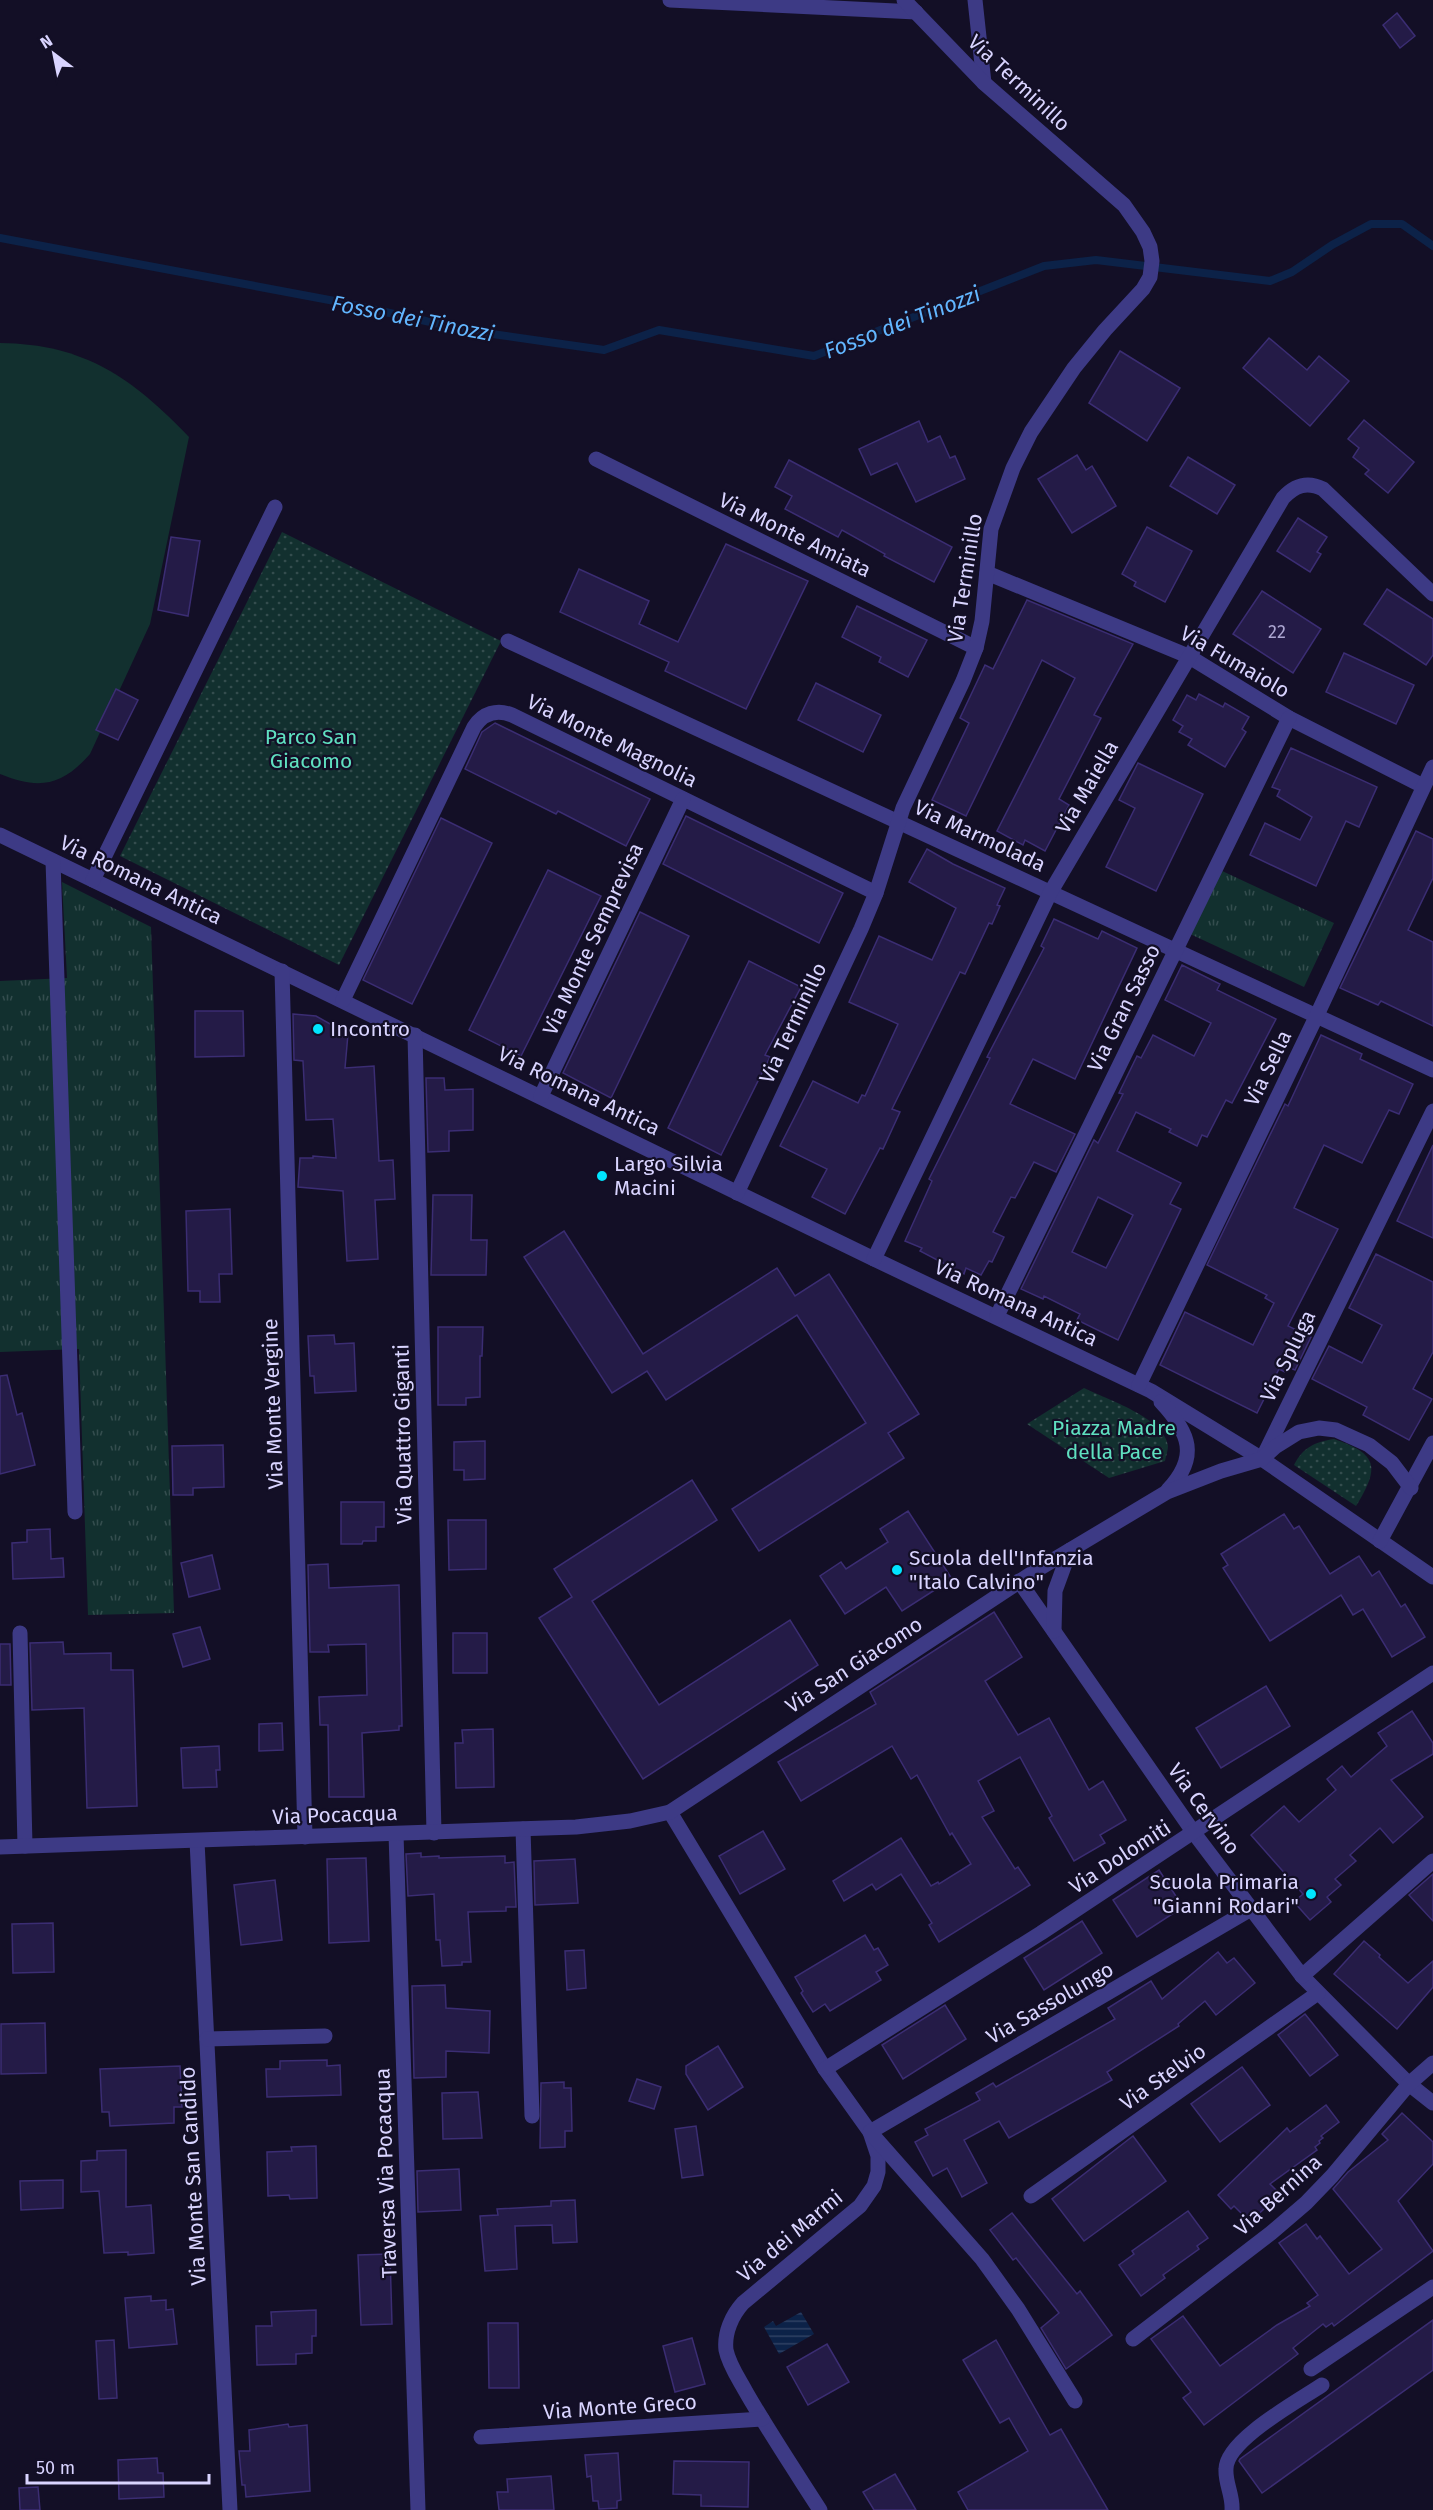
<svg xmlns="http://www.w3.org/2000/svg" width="1433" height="2510" viewBox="0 0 1433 2510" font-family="'Fira Sans',sans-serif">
<defs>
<pattern id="grass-tufts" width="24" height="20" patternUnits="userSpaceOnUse" patternTransform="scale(1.5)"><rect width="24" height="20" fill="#12302f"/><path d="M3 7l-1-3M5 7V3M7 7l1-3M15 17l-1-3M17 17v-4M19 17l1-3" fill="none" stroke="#344d4e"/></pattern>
<pattern id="park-dots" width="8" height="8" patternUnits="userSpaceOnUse" patternTransform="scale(1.5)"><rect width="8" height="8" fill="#12302f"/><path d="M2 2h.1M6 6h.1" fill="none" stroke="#344d4e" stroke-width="1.8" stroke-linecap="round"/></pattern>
<pattern id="water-rules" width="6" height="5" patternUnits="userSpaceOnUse" patternTransform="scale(1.5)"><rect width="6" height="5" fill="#0c2248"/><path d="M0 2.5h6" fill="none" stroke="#2f4163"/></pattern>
</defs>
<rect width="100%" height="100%" fill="#130f26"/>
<g fill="url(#grass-tufts)">
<polygon points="1220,870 1334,923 1304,987 1190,934"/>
<polygon points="62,882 151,927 174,1613 88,1615 79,1349 0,1352 0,981 67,978"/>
</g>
<g fill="url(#park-dots)">
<polygon points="282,532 501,641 339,965 120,856"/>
<path d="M1084,1388C1106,1399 1165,1418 1168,1446C1168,1450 1166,1456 1165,1461L1109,1478L1027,1424Z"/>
<path d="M1334,1439C1378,1454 1380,1467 1356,1506L1294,1465C1303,1447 1315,1442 1334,1439Z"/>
</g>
<path fill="#12302f" d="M0,343C85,344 132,378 189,437L150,624L90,754C62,786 39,790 0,774Z"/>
<polygon fill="url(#water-rules)" points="801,2312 814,2334 779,2354 764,2327 773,2321 776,2326"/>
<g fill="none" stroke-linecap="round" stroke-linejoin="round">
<polyline stroke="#0c2248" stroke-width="8" points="0,238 340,302 471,331 604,350 659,330 814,356 1044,266 1096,260 1270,281 1292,272 1332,245 1371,224 1402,224 1433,246"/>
</g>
<g fill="#241b47" stroke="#3b2d73" stroke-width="1.5" fill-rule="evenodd">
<polygon points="1397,13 1415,36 1400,48 1383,25"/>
<polygon points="1269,338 1307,370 1319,356 1349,381 1310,426 1243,368"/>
<polygon points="1120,351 1180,388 1147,441 1089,403"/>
<polygon points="1364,420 1414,462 1388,493 1365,474 1369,470 1353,457 1359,448 1348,439"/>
<polygon points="919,421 928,442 940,436 950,458 955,456 965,479 916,502 897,463 871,475 859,449"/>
<polygon points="1077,455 1086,470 1092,466 1116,506 1072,533 1038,479"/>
<polygon points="1188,457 1235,485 1217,514 1170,486"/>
<polygon points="789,460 952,547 934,582 884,556 885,554 842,530 838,537 785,509 792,496 775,487"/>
<polygon points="1298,518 1327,537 1317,552 1321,554 1310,572 1277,551"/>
<polygon points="1147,527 1192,551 1165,602 1134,586 1136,582 1122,574"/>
<polygon points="171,537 200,541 188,616 158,610"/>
<polygon points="726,544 808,581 746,709 665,671 669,662 560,612 579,569 649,601 639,624 678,642"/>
<polygon points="1387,589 1433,619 1433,655 1426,665 1364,624"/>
<polygon points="1262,591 1321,629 1293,673 1233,634"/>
<polygon points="1027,600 1133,644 1094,715 1101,718 1059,799 1069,805 1045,851 1025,840 1023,845 997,831 1075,678 1042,660 966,816 932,800 969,723 960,718 985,665 993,669"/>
<polygon points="857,606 927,640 908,677 879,662 881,657 842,637"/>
<polygon points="1344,653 1414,685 1396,724 1326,692"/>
<polygon points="816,683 881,715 863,752 798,720"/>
<polygon points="116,689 138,700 118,740 96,730"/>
<polygon points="1199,694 1223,707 1225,703 1249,717 1242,729 1246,732 1225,767 1188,745 1192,739 1179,732 1183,726 1173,720 1187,695 1196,700"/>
<polygon points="495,723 650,799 626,846 558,811 556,814 465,769 482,732"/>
<polygon points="1291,748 1377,787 1359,827 1346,821 1316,886 1250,855 1265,823 1300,840 1312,817 1277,796 1280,790 1272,787"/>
<polygon points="1138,763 1203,794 1156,891 1106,867 1135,808 1119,800"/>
<polygon points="686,816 843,893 819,943 663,864"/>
<polygon points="441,818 492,843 412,1004 363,980"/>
<polygon points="1416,831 1433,839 1433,878 1408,930 1433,942 1433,1026 1381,1001 1378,1005 1340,988"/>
<polygon points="927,849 953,864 1005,888 997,905 1000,906 992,924 989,923 965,974 960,972 892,1109 900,1112 883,1149 880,1148 845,1214 812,1197 827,1169 780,1146 813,1081 858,1103 862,1095 865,1096 898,1024 849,1002 879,936 932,960 956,908 909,882"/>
<polygon points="548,870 601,896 521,1056 469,1030"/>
<polygon points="640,912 689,936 611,1098 563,1073"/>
<polygon points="1054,919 1098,939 1102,931 1137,948 1075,1079 1033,1059 1010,1104 1075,1134 1056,1172 1034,1162 1015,1198 1011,1197 993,1232 1004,1237 992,1262 989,1261 981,1275 966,1268 964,1274 920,1251 922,1248 905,1241 932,1181 929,1179 990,1058 987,1057 1044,948 1041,946"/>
<polygon points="749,961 801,987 765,1055 770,1057 721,1155 668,1128"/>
<path d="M1182,965L1220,984L1217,990L1276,1019L1232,1103L1226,1100L1207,1137L1202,1135L1197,1146L1169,1132L1171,1129L1136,1112L1117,1151L1181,1183L1170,1204L1181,1209L1118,1340L1077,1320L1080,1314L1044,1296L1043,1299L1021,1289L1094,1140L1098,1143L1123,1094L1119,1093L1137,1056L1141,1058L1153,1035L1194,1056L1211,1023L1165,1000ZM1098,1197L1133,1215L1106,1268L1072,1252Z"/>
<polygon points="195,1011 243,1011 244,1056 195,1057"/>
<polygon points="293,1014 316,1016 348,1034 345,1068 374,1066 379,1161 393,1160 395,1199 375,1200 378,1259 347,1261 343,1191 298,1187 300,1158 313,1158 313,1156 336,1158 333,1119 306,1120 303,1061 294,1060"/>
<polygon points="1321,1035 1362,1054 1360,1059 1413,1084 1399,1114 1389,1110 1362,1163 1324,1145 1294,1208 1338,1229 1288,1326 1311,1337 1295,1370 1288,1367 1285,1372 1279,1369 1257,1413 1160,1365 1185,1312 1253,1345 1274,1303 1265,1298 1267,1295 1207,1265 1285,1104 1288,1106"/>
<polygon points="426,1078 444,1078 445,1090 473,1089 473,1130 449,1131 449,1151 428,1152"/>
<polygon points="1433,1145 1433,1238 1397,1221"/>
<polygon points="433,1195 472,1195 471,1240 487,1240 486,1275 431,1275"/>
<polygon points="230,1209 232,1274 219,1274 220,1302 200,1302 200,1291 188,1291 186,1211"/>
<polygon points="564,1231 643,1354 777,1268 795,1296 829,1274 919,1414 888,1433 904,1458 759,1551 732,1509 866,1423 797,1315 666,1400 647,1371 612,1393 524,1257"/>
<polygon points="1376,1254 1433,1282 1433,1352 1413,1389 1432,1399 1409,1440 1363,1415 1367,1407 1312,1379 1329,1346 1362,1363 1382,1325 1349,1308"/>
<polygon points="438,1327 483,1327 482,1356 480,1356 480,1397 466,1398 466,1405 438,1405"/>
<polygon points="334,1335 335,1344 354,1343 356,1391 315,1393 314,1376 310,1376 308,1336"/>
<polygon points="7,1375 17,1415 22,1413 35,1465 0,1474 0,1376"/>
<polygon points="485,1441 485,1479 464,1480 464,1470 454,1470 454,1442"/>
<polygon points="223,1445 224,1487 193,1488 193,1495 173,1495 172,1446"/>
<polygon points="692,1480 717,1520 592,1601 659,1705 790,1620 818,1665 643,1779 539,1618 572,1597 554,1569"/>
<polygon points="341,1502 384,1502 384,1527 376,1527 376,1541 363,1541 362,1544 341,1544"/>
<polygon points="908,1511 952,1579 902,1611 886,1587 845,1614 820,1576 841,1562 846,1569 888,1542 880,1529"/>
<polygon points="1284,1514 1294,1529 1299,1526 1330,1574 1359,1556 1372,1576 1379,1571 1401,1607 1405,1604 1425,1637 1392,1657 1363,1609 1353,1615 1341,1595 1270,1641 1223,1568 1228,1565 1221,1554"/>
<polygon points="448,1520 486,1520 486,1569 449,1570"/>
<polygon points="50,1529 51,1559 63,1558 64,1577 13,1579 12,1543 27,1542 27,1530"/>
<polygon points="212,1555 220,1589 189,1597 181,1563"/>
<polygon points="328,1564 329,1588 399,1585 402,1726 399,1726 399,1730 362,1733 364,1797 329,1797 328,1725 320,1725 319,1697 367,1695 366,1644 328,1645 329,1652 310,1652 308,1565"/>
<polygon points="994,1612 1022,1657 985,1681 1018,1735 1049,1718 1089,1790 1103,1781 1126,1820 1100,1835 1105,1843 1074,1861 1049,1818 1052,1816 1020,1757 978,1781 994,1811 982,1817 1015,1869 1018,1867 1030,1885 939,1942 929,1925 932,1923 901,1874 876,1890 872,1884 844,1901 833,1881 901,1838 931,1886 938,1882 939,1884 971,1864 952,1833 950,1835 917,1775 911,1779 892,1746 801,1801 778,1762 876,1704 870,1692"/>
<polygon points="200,1627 210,1659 183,1667 173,1634"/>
<rect x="453" y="1633" width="34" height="40"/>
<polygon points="63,1642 64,1654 111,1653 111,1670 133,1670 137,1806 87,1808 84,1708 32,1710 30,1643"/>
<polygon points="0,1644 10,1644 11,1685 0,1685"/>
<polygon points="1266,1686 1290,1726 1221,1768 1196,1728"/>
<polygon points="1412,1711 1433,1743 1433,1754 1391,1780 1423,1817 1393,1843 1380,1828 1350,1855 1356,1861 1335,1879 1341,1885 1327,1897 1331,1902 1310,1920 1294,1902 1303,1894 1251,1835 1284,1806 1299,1822 1336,1790 1327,1779 1342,1766 1351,1777 1387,1746 1378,1733"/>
<polygon points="282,1723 283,1750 259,1751 259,1724"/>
<polygon points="493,1729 494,1787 456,1788 455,1743 463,1743 462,1730"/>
<polygon points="219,1746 220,1770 216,1770 217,1787 183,1788 181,1748"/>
<polygon points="763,1831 785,1869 740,1894 719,1856"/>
<polygon points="421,1853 421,1857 439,1856 439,1858 505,1856 505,1863 514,1862 516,1907 506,1907 506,1911 468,1912 471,1962 462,1962 462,1965 442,1966 440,1940 436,1940 434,1894 408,1896 406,1854"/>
<polygon points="366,1858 369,1941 329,1943 327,1859"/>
<polygon points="575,1859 578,1903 535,1905 534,1861"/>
<polygon points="1159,1870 1183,1907 1137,1937 1113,1900"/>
<polygon points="1433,1874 1433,1921 1409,1895"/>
<polygon points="275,1880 282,1940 241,1945 234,1885"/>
<polygon points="1082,1921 1102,1953 1044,1990 1024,1958"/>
<polygon points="53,1923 54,1972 13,1973 12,1924"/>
<polygon points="865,1935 874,1950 878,1948 888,1965 876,1972 881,1980 830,2011 825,2004 813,2012 801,1993 803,1991 795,1977"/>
<polygon points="1364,1941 1380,1955 1379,1957 1408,1983 1433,1961 1433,1987 1397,2029 1334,1974"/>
<polygon points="584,1950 586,1988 567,1990 565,1951"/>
<polygon points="1218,1952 1227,1963 1234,1958 1255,1983 1216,2015 1205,2001 1178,2024 1179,2026 1107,2072 1112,2080 1009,2138 999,2121 964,2140 987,2183 962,2197 947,2168 933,2176 915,2142 928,2135 925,2129 980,2100 976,2093 993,2083 996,2087 1115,2019 1108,2008 1151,1981 1162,1999"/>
<polygon points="445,1985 446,2008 490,2011 489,2053 446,2051 446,2077 414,2078 412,1986"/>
<polygon points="945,2005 966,2039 903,2079 882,2045"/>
<polygon points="1305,2014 1338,2055 1310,2076 1278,2035"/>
<polygon points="45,2023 46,2073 1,2074 1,2024"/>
<polygon points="718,2046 743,2087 708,2110 686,2074 686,2066"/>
<polygon points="327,2060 327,2066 340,2065 341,2095 267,2097 266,2069 280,2069 280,2061"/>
<polygon points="180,2066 182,2107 174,2107 174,2123 110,2126 109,2112 102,2112 100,2069"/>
<polygon points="1242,2067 1270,2105 1220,2142 1191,2104"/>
<polygon points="637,2079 661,2087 654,2109 629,2101"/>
<polygon points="564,2082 564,2088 571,2088 572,2131 565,2131 565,2147 540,2148 541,2083"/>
<polygon points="478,2092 482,2138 443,2139 442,2093"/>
<polygon points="1326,2105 1339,2122 1321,2136 1323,2138 1319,2141 1320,2143 1315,2147 1317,2150 1270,2184 1280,2194 1250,2222 1234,2206 1231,2209 1218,2195 1287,2128 1290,2132"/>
<polygon points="1402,2113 1433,2142 1433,2164 1398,2201 1433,2251 1334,2326 1332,2323 1326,2327 1323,2324 1293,2348 1298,2354 1204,2425 1183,2398 1191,2392 1151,2339 1183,2316 1220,2366 1277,2325 1310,2306 1307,2303 1318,2295 1279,2243 1306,2224 1317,2239 1320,2236 1349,2274 1382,2249 1333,2189 1348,2172 1388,2140 1382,2134"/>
<polygon points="696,2126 703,2175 682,2178 675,2129"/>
<polygon points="1133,2136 1166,2181 1084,2241 1052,2199"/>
<polygon points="316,2146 317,2198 290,2199 289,2195 268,2196 267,2152 292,2151 291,2147"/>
<polygon points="126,2150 126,2207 151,2205 154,2253 128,2255 128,2252 104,2253 99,2191 81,2192 81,2161 97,2160 97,2151"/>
<polygon points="459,2169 461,2210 418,2212 417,2171"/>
<polygon points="63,2180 63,2208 21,2210 20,2181"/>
<polygon points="575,2200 577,2242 553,2243 552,2225 515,2226 517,2269 485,2271 480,2216 498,2215 497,2209 551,2206 551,2201"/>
<polygon points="1188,2211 1208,2238 1197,2246 1199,2249 1163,2275 1165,2278 1141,2296 1119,2265 1134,2254 1132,2251"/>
<polygon points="1012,2213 1077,2294 1080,2291 1112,2335 1066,2369 1041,2328 1059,2313 1016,2258 1013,2260 990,2230"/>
<polygon points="390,2254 392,2324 361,2325 358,2255"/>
<polygon points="151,2296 151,2301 166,2300 166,2310 173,2309 177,2344 129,2348 125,2298"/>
<polygon points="316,2310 316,2336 312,2336 312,2353 296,2354 296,2364 257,2365 256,2326 272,2326 271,2312"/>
<polygon points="1433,2320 1433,2370 1262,2493 1239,2461 1240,2459"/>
<polygon points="488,2323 518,2323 519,2388 489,2388"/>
<polygon points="692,2338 705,2384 675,2392 663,2346"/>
<polygon points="114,2340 117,2398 99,2399 96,2341"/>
<polygon points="996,2340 1050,2435 1061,2429 1108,2510 968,2510 958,2492 1028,2451 1009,2418 1000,2423 963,2360"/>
<polygon points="827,2344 849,2382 808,2405 787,2367"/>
<polygon points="288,2424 289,2427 307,2425 310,2491 246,2497 245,2485 242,2485 239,2451 250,2451 249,2430"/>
<polygon points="618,2453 621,2500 617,2501 617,2508 599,2509 598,2501 593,2501 591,2476 587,2477 585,2455"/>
<polygon points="157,2458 158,2473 163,2473 164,2497 119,2499 118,2460"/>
<polygon points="674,2461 749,2462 748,2507 701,2506 701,2495 673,2494"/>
<polygon points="895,2474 916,2510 874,2510 863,2492"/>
<polygon points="551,2476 554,2510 499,2510 497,2492 508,2492 507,2479"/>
<polygon points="38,2487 40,2510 20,2510 19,2488"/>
</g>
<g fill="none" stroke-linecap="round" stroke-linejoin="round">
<g stroke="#3d3a85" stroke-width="15">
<polyline points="670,0 916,12"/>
<polyline points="975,0 984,83"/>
<polyline points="596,459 976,648"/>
<polyline points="987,573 1188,656 1289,718 1423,786"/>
<polyline points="508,641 1433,1070"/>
<polyline points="0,835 874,1259 1151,1391 1262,1459 1433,1577"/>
<polyline points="53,861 75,1512"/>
<polyline points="93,880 275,507"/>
<polyline points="282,971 305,1837"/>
<path d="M343,1000L474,727C483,713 497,709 512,715L876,893"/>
<polyline points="415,1035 434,1833"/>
<polyline points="541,1096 683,799"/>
<polyline points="737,1193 861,929 876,893 903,808 963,681 976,648 982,621 991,529 1013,468 1031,432 1074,368 1105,330 1143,289 1150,277 1152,261 1150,247 1143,232 1124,205 984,83 904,0"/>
<path d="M874,1259L1050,893L1283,498C1295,485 1307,481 1323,489L1433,594"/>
<polyline points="997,1316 1289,718"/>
<polyline points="1139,1385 1317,1015 1433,767"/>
<path d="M1161,1402C1190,1433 1199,1457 1168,1490"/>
<polyline points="1265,1453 1433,1111"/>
<polyline points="1380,1541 1433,1443"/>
<polyline points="1019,1581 1194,1833 1302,1976 1409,2084 1433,2103"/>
<polyline points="1054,1631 1055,1591 1070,1550"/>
<polyline points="20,1633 25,1846"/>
<path d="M670,1812L825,2069L870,2132L878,2156V2172L874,2186L860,2206L743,2303C732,2315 724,2333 726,2350C729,2365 739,2379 746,2392C769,2432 795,2471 820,2510"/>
<polyline points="523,1829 532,2116"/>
<polyline points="396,1834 418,2510"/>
<polyline points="197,1841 230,2510"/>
<polyline points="0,1847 576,1827 630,1821 670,1812 1040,1568 1167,1492 1221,1471 1262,1459 1275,1447 1299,1432 1319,1428 1336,1430 1369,1445 1392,1463 1411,1488"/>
<polyline points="1302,1976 1433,1861"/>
<polyline points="207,2039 325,2036"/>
<polyline points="825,2069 1041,1933 1433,1673"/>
<polyline points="1031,2196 1318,1993"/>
<polyline points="1133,2339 1271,2233 1306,2203 1332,2176 1409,2084 1433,2063"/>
<polyline points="1311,2369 1433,2287"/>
<polyline points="1075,2401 1018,2309 982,2259 870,2132 1251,1909"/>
<polyline points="481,2437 762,2419"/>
<path d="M1232,2510C1233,2495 1225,2483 1226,2469C1226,2440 1300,2400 1322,2385"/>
</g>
</g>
<g fill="#00e5ff" stroke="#130f26" stroke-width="2">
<circle cx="318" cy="1029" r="6"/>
<circle cx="602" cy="1176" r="6"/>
<circle cx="897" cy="1570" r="6"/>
<circle cx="1311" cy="1894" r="6"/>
</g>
<g text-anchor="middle" stroke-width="4.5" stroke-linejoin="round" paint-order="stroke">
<g font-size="18" fill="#aca6d1">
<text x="1277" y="638">22</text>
</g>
<g font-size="21" fill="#d9d4ff" stroke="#130f26">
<text transform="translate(1019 83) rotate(43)" y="7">Via Terminillo</text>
<text transform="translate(795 535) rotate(26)" y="7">Via Monte Amiata</text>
<text transform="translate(965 578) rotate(-81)" y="7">Via Terminillo</text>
<text transform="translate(1235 662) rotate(30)" y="7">Via Fumaiolo</text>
<text transform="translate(612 741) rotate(26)" y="7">Via Monte Magnolia</text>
<text transform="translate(1087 787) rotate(-60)" y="7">Via Maiella</text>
<text transform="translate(980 836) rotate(25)" y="7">Via Marmolada</text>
<text transform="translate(141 880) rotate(26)" y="7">Via Romana Antica</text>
<text transform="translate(593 939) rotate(-65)" y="7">Via Monte Semprevisa</text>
<text transform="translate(1124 1008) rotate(-64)" y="7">Via Gran Sasso</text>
<text transform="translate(793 1023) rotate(-65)" y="7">Via Terminillo</text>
<text transform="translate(1268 1068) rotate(-64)" y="7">Via Sella</text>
<text transform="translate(579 1091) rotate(26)" y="7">Via Romana Antica</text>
<text transform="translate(1016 1303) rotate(25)" y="7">Via Romana Antica</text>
<text transform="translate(1288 1356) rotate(-64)" y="7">Via Spluga</text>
<text transform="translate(273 1404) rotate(-92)" y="7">Via Monte Vergine</text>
<text transform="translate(403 1434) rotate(-91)" y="7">Via Quattro Giganti</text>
<text transform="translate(854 1665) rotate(-33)" y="7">Via San Giacomo</text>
<text transform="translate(1204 1809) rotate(54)" y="7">Via Cervino</text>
<text transform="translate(335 1815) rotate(-2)" y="7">Via Pocacqua</text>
<text transform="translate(1120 1857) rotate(-33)" y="7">Via Dolomiti</text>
<text transform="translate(1050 2003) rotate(-30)" y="7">Via Sassolungo</text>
<text transform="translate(1163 2077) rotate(-35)" y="7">Via Stelvio</text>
<text transform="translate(386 2173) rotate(-92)" y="7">Traversa Via Pocacqua</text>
<text transform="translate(193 2176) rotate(-93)" y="7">Via Monte San Candido</text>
<text transform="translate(1278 2195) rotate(-42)" y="7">Via Bernina</text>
<text transform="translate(790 2236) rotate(-40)" y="7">Via dei Marmi</text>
<text transform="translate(620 2407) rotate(-4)" y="7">Via Monte Greco</text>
</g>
<g font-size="21" fill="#5fe0c0" stroke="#130f26">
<text x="311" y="744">Parco San<tspan x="311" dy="24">Giacomo</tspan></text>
<text x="1114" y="1435">Piazza Madre<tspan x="1114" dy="24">della Pace</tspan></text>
</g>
<g font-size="21" fill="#d9d4ff" stroke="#130f26" text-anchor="start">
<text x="330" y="1036">Incontro</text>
<text x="614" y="1171">Largo Silvia<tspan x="614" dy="24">Macini</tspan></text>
<text x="909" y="1565">Scuola dell'Infanzia<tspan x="909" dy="24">"Italo Calvino"</tspan></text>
<text x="1299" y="1889" text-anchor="end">Scuola Primaria<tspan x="1299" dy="24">"Gianni Rodari"</tspan></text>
</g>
<g font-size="22" font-style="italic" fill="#62b6ff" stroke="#130f26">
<text transform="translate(413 318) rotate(11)" y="8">Fosso dei Tinozzi</text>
<text transform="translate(902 322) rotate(-21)" y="8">Fosso dei Tinozzi</text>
</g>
</g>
<g transform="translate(54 54) rotate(328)" stroke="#130f26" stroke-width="4.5" paint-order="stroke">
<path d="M0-4.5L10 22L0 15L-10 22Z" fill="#d9d4ff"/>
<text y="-9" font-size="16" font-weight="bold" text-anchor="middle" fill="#d9d4ff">N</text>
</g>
<path d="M27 2474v9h182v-9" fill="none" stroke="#d9d4ff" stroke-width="3"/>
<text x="36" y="2474" font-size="18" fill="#d9d4ff" stroke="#130f26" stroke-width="4.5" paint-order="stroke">50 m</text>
</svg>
